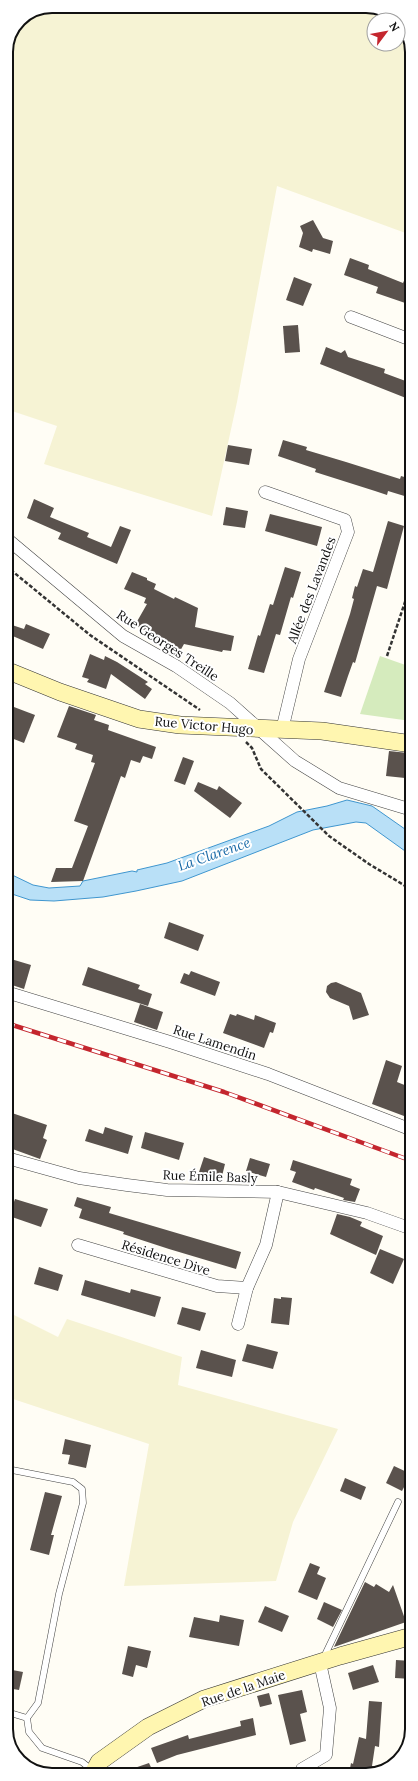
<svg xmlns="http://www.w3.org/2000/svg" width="418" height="1781" viewBox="0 0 418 1781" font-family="Lora,serif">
<rect width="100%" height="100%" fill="#fffdf5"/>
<g fill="#f6f3d4" fill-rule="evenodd">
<path d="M52,6H372L398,19L411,43V235L277,186L237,402L212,516L44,464L57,426L6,409V52L20,19ZM374,20H398V44H374Z"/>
<polygon points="7,1281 13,1283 8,1312 58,1337 67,1319 182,1357 178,1385 338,1429 293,1522 276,1581 124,1586 149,1444 7,1397"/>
</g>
<polygon fill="#d5ebbd" points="380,656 411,667 411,721 360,714"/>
<polygon fill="#b9e0f7" stroke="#3f96cf" points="347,800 372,806 412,834 412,856 366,823 356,822 313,830 182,881 136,891 103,897 54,901 30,900 6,892 6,872 33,885 49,888 80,886 83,881 132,871 137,872 137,870 167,863 269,826 297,812 327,806"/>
<g fill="#5a524d">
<polygon points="313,220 323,238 333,241 330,254 313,249 312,252 299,247 303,233 300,226"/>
<polygon points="350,258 369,265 368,269 403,283 411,265 411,305 376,293 378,287 344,275"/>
<polygon points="294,277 312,284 303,306 286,300"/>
<polygon points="298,325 300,352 285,353 283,326"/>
<polygon points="326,347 341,353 345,350 348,357 385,369 384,373 411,383 411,400 320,364"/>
<polygon points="283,440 307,447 306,450 346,462 400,479 401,476 411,479 411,498 388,491 387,495 375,491 315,472 316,469 278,456"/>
<polygon points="228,445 252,449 249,465 225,461"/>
<polygon points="34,499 54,508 50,517 89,533 87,537 111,547 120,526 131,530 117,564 58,539 61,533 27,518"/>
<polygon points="226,507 248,511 245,528 223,525"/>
<polygon points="270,514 322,527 317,546 265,531"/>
<polygon points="388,521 404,526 387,589 377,586 355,663 353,662 348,676 341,697 324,692 350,614 354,599 352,598 355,586 357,587 363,569 373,572"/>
<polygon points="285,567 301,572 293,598 291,597 280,635 276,634 264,673 248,669 258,635 260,636 270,604 273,605"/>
<polygon points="132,572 147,578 147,580 156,584 154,589 174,599 175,597 198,608 195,627 234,636 231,651 223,650 222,652 184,644 180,651 135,625 147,604 144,603 146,598 124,589"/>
<polygon points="26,624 50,634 43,649 8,634 12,625 24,629"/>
<polygon points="90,654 104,660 105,656 117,662 148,682 145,684 152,689 145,699 111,674 106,689 87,682 89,679 82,677"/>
<polygon points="6,704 35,715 24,743 6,736"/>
<polygon points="69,706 96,715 94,720 109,725 108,730 156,747 152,759 143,756 140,763 131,760 125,778 121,776 83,881 51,882 56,868 72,868 88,826 74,821 95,763 91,762 93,755 75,749 77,744 57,737"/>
<polygon points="389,751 408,753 405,778 386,776"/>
<polygon points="183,757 194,761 185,785 174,781"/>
<polygon points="198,782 217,790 219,786 242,803 230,818 194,791"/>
<polygon points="169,922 204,935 198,951 164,938"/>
<polygon points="11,959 31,965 24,989 6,983 6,972"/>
<polygon points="88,967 140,985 138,989 152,994 148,1006 82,985"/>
<polygon points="191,971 220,982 215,996 180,983 184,973 189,975"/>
<polygon points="336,982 361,993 369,1015 353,1020 349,1006 330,998 326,992 327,986 331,983"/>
<polygon points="140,1004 163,1012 157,1030 134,1022"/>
<polygon points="230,1014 236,1016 237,1014 254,1020 255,1015 276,1023 273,1033 270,1032 264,1048 223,1033"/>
<polygon points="386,1060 402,1066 397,1082 412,1088 412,1119 372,1104"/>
<polygon points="12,1113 47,1125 43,1138 47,1140 40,1159 7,1147 7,1128"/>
<polygon points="105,1127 133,1136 128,1154 85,1141 89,1129 103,1134"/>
<polygon points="145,1132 184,1143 179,1160 141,1148"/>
<polygon points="204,1157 225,1164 222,1176 211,1172 209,1178 198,1175"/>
<polygon points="250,1158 270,1164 266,1177 246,1171"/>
<polygon points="293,1160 352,1179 350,1185 360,1189 355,1202 343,1200 344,1198 315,1188 314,1190 292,1182 296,1172 290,1170"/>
<polygon points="77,1197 111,1207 109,1213 241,1252 236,1269 169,1249 123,1234 124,1232 79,1218 82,1209 74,1206"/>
<polygon points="15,1199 48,1209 41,1227 9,1216"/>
<polygon points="337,1214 350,1217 362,1222 360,1226 383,1236 376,1255 330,1234"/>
<polygon points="380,1249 404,1259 393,1284 370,1273"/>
<polygon points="39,1267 63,1275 58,1291 34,1284"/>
<polygon points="85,1280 130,1293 131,1289 161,1297 155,1317 81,1295"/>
<polygon points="281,1297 292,1298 289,1325 271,1323 274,1298 281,1299"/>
<polygon points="182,1307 206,1313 200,1331 177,1324"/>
<polygon points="247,1344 278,1352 273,1369 242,1361"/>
<polygon points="201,1350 236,1360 232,1377 196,1368"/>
<polygon points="65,1439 91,1445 86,1468 68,1464 70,1455 62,1454"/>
<polygon points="394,1466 411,1474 402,1491 386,1483"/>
<polygon points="345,1478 366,1487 361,1500 340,1491"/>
<polygon points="45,1492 62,1496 51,1535 54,1535 49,1555 30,1550"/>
<polygon points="310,1563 320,1567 317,1574 326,1578 317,1600 298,1592"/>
<polygon points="365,1582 374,1587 376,1584 389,1592 393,1585 406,1622 334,1647"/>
<polygon points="324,1602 342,1610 333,1627 317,1619"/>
<polygon points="265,1606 289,1616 282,1632 258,1622"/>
<polygon points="220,1615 244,1620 239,1646 189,1637 194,1617 219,1622"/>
<polygon points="128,1646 151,1651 147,1668 136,1665 133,1677 122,1674"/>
<polygon points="396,1660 412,1661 412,1679 395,1678"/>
<polygon points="373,1665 379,1682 353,1690 348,1673"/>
<polygon points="7,1669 23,1672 19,1690 7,1688"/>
<polygon points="302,1690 307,1712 300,1714 306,1741 290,1745 278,1695"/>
<polygon points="269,1693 272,1704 260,1707 257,1696"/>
<polygon points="369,1701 382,1702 379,1747 375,1746 372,1766 382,1768 382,1770 375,1774 349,1774 351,1763 353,1764 359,1737 366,1739"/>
<polygon points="253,1718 256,1735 177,1755 157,1763 151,1748 188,1735 189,1739 241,1726 240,1721"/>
<polygon points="149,1763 154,1774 120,1775 120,1773"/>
</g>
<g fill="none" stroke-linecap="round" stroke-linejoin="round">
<g stroke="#444" stroke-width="7">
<g id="lane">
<polyline points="7,1469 73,1482 82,1489 83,1503 59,1594 38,1703 27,1718 29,1732 42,1748 82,1762 92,1770"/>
<polyline points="323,1659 398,1502"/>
<polyline points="7,1712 27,1718"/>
</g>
</g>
<g stroke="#444" stroke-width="13">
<g id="street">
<polyline points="351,317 411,340"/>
<polyline points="265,492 345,520 348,532 299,659 282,730"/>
<polyline points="6,538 123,636 176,666 230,703 295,761 339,788 412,810"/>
<polyline points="6,992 170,1042 268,1074 412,1130"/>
<polyline points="7,1158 79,1178 127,1185 167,1190 278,1192 367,1213 412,1229"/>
<polyline points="78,1245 217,1286 247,1288"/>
<polyline points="238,1324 247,1288 266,1245 278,1192"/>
<polyline points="302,1769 326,1755 330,1708 320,1663"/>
</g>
</g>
<g stroke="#333" stroke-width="18">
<g id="secondary">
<polyline points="6,670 60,692 139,719 180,725 322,731 412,744"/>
<polyline points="92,1775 99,1762 148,1727 204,1699 340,1656 412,1636"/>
</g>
</g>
<g stroke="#333" stroke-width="2.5" stroke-dasharray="4 2" stroke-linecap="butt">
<polyline points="6,566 90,635 200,710"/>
<polyline points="387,656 411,584"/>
<polyline points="246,742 252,748 261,769 329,836 369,864 412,890"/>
</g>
<use href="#lane" stroke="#fff" stroke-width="6"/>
<use href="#street" stroke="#fff" stroke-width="12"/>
<use href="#secondary" stroke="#fff6b0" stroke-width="17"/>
<g stroke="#c4262e" stroke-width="4.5">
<polyline id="rail" points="6,1023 224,1092 412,1161"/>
</g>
<use href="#rail" stroke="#fff" stroke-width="3" stroke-dasharray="9" stroke-linecap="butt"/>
</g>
<g text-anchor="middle" stroke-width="4" stroke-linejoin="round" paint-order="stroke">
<g font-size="13" fill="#111" stroke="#fff">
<text transform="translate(311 590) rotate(-69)" y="5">Allée des Lavandes</text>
<text transform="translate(168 645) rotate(33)" y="5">Rue Georges Treille</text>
<text transform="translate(204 725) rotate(5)" y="5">Rue Victor Hugo</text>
<text transform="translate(215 1042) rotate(18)" y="5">Rue Lamendin</text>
<text transform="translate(210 1176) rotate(2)" y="5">Rue Émile Basly</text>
<text transform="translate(166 1257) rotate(17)" y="5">Résidence Dive</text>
<text transform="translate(243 1688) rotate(-19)" y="5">Rue de la Maie</text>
</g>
<g font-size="14" font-style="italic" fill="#1768a6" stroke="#fff">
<text transform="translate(214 854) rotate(-19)" y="5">La Clarence</text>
</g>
</g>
<path d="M0 0H418V1781H0ZM52 13H366A39 39 0 0 1 405 52V1729A39 39 0 0 1 366 1768H52A39 39 0 0 1 13 1729V52A39 39 0 0 1 52 13Z" fill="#fff" fill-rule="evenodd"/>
<path fill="none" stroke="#111" stroke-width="2" d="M52 13H366A39 39 0 0 1 405 52V1729A39 39 0 0 1 366 1768H52A39 39 0 0 1 13 1729V52A39 39 0 0 1 52 13Z"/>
<g transform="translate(386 32) rotate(58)"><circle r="19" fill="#ffffff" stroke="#a0a0a0"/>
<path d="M0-3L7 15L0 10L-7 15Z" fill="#c4262e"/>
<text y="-6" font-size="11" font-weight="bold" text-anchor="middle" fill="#111111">N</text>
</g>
</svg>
